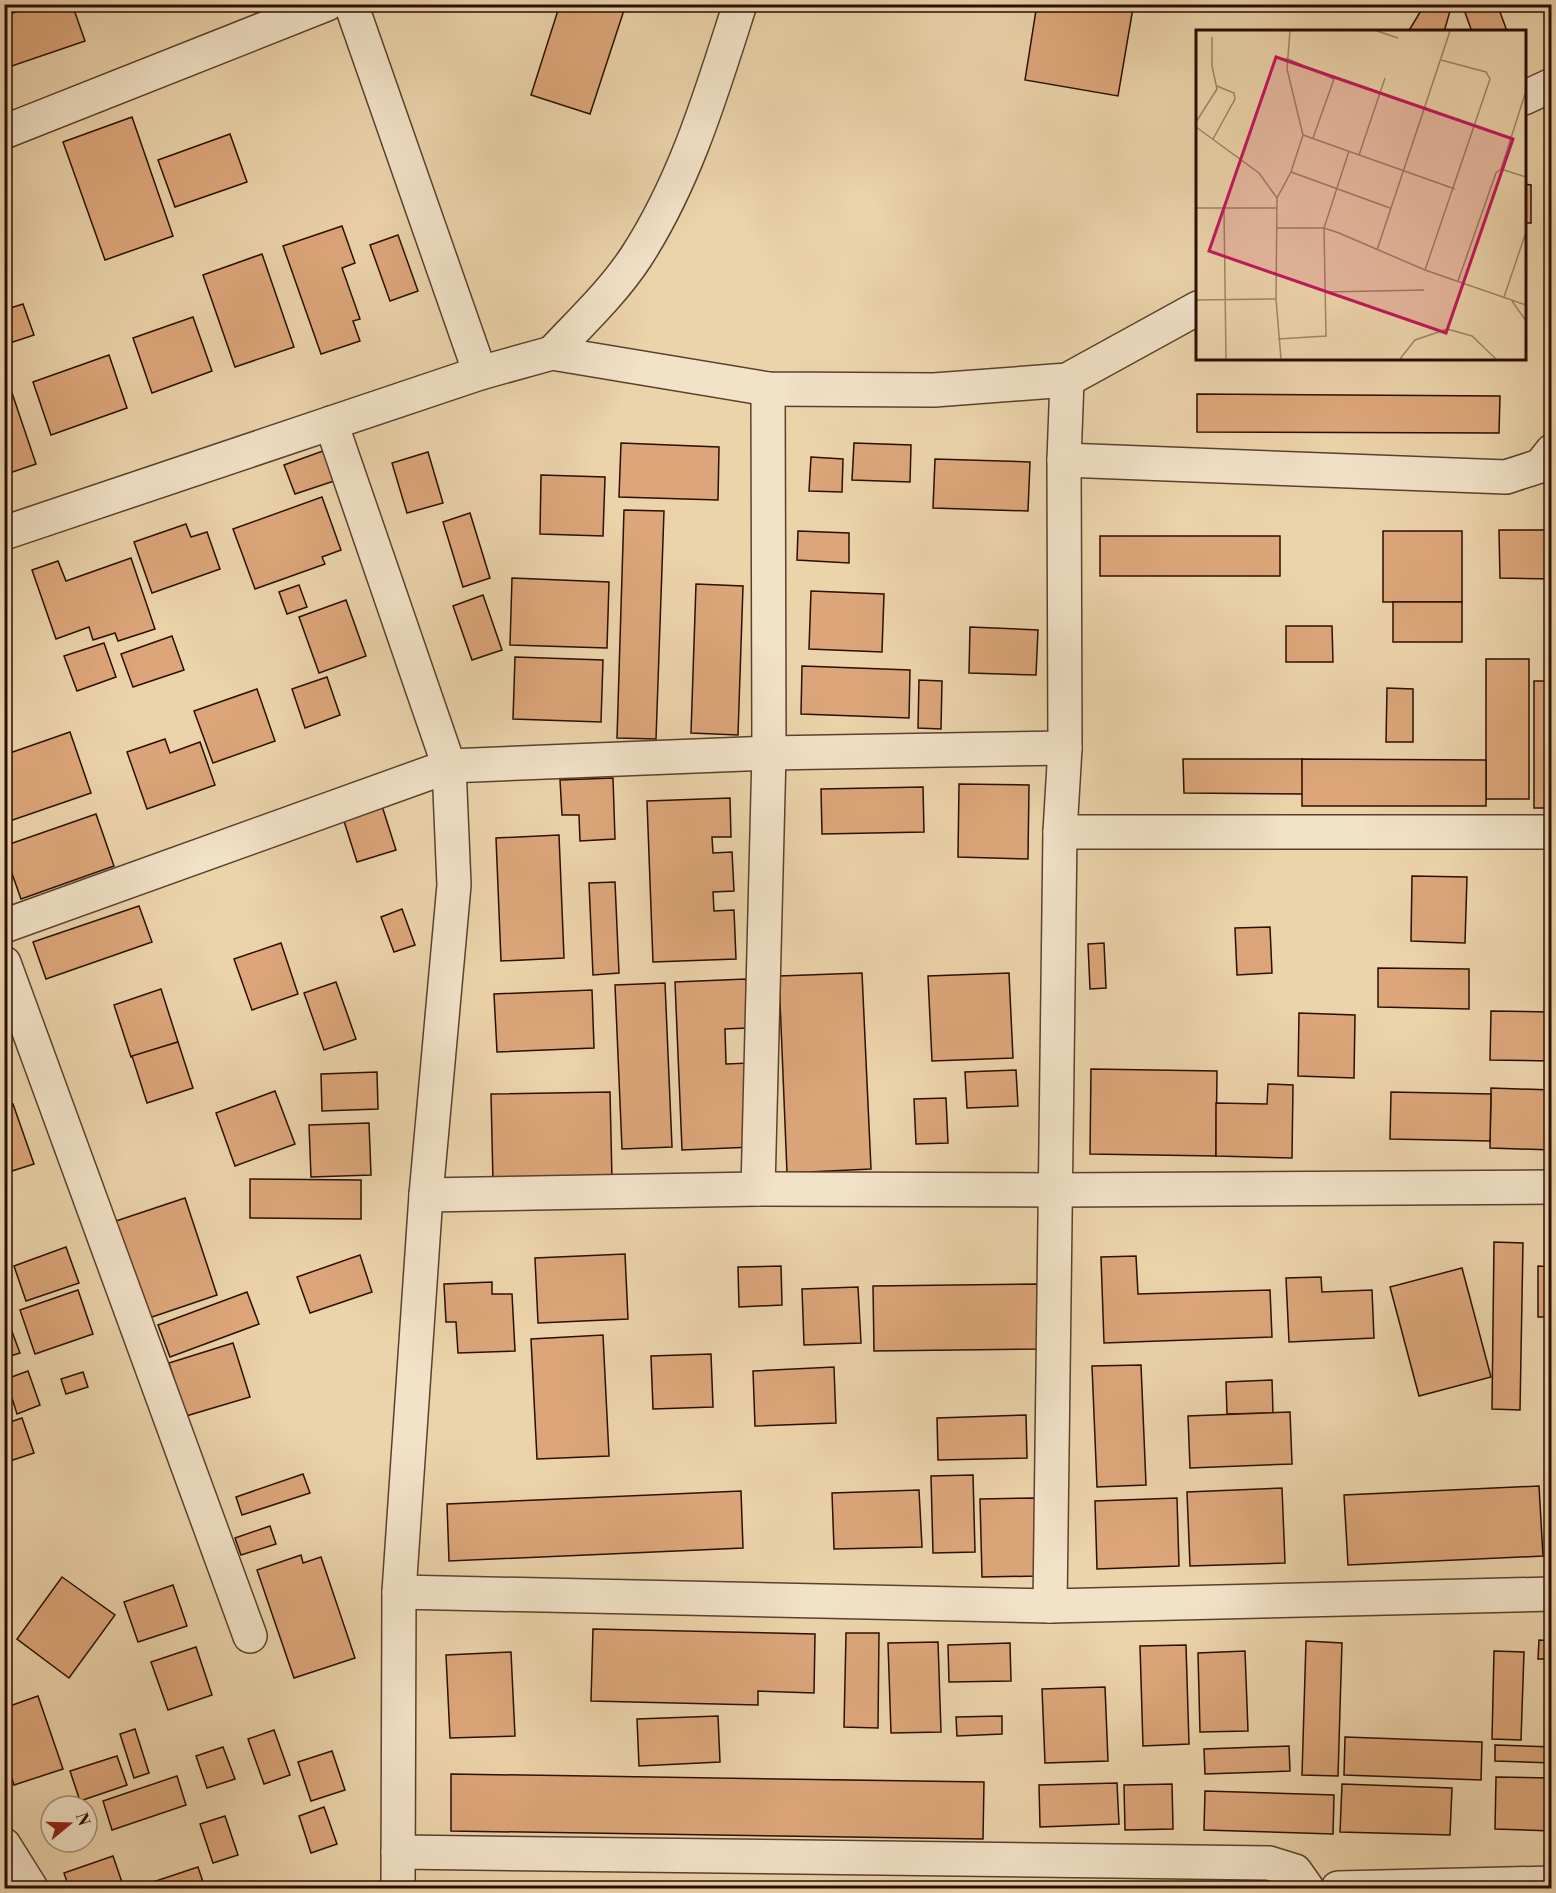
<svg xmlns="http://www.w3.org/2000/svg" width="1556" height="1893" viewBox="0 0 1556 1893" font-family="'Libre Bodoni',serif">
<rect width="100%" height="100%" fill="#ebd3aa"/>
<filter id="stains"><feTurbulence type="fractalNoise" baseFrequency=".00333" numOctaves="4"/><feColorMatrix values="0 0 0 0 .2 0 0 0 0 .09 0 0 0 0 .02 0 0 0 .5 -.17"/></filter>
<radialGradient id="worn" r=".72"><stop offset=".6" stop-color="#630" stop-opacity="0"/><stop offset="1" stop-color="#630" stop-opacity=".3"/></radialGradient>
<g fill="#dca67a" stroke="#2b0f02" stroke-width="1.5">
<polygon points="38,4 72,4 85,41 6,68 4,16"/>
<polygon points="560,4 626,4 590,114 531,95"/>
<polygon points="1037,4 1118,4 1133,8 1118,96 1025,80"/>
<polygon points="1425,4 1452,4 1444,32 1408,32"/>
<polygon points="1462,4 1497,4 1507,31 1472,32"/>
<polygon points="132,117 173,236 105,260 63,142"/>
<polygon points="230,134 247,182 175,207 158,160"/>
<polygon points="1524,184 1531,185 1531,223 1524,223"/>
<polygon points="342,226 355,263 342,268 360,319 353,321 360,341 321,354 283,246"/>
<polygon points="398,235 418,291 390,301 370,245"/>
<polygon points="262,254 294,347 235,367 203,275"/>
<polygon points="23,304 34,335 4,345 4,310"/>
<polygon points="193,317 212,371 152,393 133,338"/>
<polygon points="109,355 127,408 51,435 33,382"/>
<polygon points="11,390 36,464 4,475 4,392"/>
<polygon points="1197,394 1500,396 1499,433 1197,432"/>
<polygon points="621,443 719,447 718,500 619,497"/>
<polygon points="854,443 911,445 910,482 852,480"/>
<polygon points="323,451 334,481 295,494 284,465"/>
<polygon points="428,452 443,503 407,513 392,463"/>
<polygon points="811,457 843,459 842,492 809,491"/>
<polygon points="935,459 1030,462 1028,511 933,508"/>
<polygon points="541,475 605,477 603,536 540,534"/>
<polygon points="322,497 341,550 322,557 325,564 255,589 233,529"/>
<polygon points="624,510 664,511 656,739 617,738"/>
<polygon points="470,513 490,578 463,587 443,522"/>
<polygon points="186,524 191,537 207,532 220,569 152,593 134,542"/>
<polygon points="1499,530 1552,530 1552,579 1500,578"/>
<polygon points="798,531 849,533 849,563 797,560"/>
<rect x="1383" y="531" width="79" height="71"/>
<rect x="1100" y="536" width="180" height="40"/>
<polygon points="131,558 155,629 118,641 115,633 93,640 89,627 56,639 32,570 58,561 66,581"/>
<polygon points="512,578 609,582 607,648 510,645"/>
<polygon points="696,584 743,586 738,735 691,733"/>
<polygon points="299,585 307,607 287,614 279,592"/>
<polygon points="811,591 884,594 882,652 809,649"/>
<polygon points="483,595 502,650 472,660 453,606"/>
<polygon points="346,600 366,656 319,673 299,617"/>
<rect x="1393" y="602" width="69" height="40"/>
<polygon points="1286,626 1332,626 1333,662 1286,662"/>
<polygon points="970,627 1038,630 1036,675 969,673"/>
<polygon points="172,636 184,670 133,687 121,654"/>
<polygon points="104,643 116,677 77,691 64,656"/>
<polygon points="515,657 603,660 601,722 513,719"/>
<rect x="1486" y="659" width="43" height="140"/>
<polygon points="802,666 910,670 909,718 801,714"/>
<polygon points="327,677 340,715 305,728 292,689"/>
<polygon points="919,680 942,681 941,729 918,728"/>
<rect x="1534" y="681" width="18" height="127"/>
<polygon points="1387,688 1413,689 1413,742 1386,742"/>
<polygon points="257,689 275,741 213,763 194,711"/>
<polygon points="70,732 91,793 4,823 4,755"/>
<polygon points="165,739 170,753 200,742 215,785 147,809 127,752"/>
<polygon points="1183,759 1302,759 1303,794 1184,793"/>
<polygon points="1302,759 1486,760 1486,806 1302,806"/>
<polygon points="613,778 615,839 580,841 579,815 562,815 560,780"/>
<polygon points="959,784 1029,785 1028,859 958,857"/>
<polygon points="923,787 924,832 822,834 821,789"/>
<polygon points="730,798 731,837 712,837 713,853 732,852 734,891 713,892 714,911 734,910 736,959 653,962 647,801"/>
<polygon points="382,806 396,850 357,862 343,818"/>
<polygon points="96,814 114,866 21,899 4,851 4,846"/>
<polygon points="559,835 564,958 501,961 496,838"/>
<polygon points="1412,876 1467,877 1465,943 1411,941"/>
<polygon points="615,882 619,973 593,975 589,883"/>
<polygon points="139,906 152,942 46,979 33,942"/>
<polygon points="402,909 415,945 394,952 381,917"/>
<polygon points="1270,927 1272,973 1237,975 1235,928"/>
<polygon points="281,943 298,994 252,1010 234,959"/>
<polygon points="1104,943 1106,988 1090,989 1088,944"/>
<polygon points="1378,968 1469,969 1469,1009 1378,1007"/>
<polygon points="862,973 871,1169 787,1173 779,976"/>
<polygon points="1009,973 1013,1058 932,1061 928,976"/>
<polygon points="746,979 748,1028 725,1029 726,1064 750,1063 753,1147 682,1150 675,982"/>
<polygon points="336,982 356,1039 324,1050 304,993"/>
<polygon points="665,983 672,1147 622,1149 615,985"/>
<polygon points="161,989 178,1042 131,1057 114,1005"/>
<polygon points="592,990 594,1048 497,1052 494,994"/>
<polygon points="1491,1011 1552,1012 1552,1061 1490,1060"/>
<polygon points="1299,1013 1355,1015 1354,1078 1298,1076"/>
<polygon points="178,1042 193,1088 147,1103 132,1056"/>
<polygon points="1091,1069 1217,1071 1216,1156 1090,1154"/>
<polygon points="1016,1070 1018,1106 967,1108 965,1072"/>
<polygon points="377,1072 378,1109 322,1111 321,1074"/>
<polygon points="1268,1084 1293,1085 1292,1158 1216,1156 1216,1103 1267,1104"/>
<polygon points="1491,1088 1552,1090 1552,1150 1490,1148"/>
<polygon points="275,1091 295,1144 235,1166 216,1113"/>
<polygon points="610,1092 612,1180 493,1182 491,1094"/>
<polygon points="1391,1092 1491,1094 1490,1141 1390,1139"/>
<polygon points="946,1098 948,1143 916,1144 914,1099"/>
<polygon points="13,1104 34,1164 12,1171 4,1150 4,1107"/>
<polygon points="369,1123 371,1175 311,1177 309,1125"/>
<polygon points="250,1179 361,1180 361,1219 250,1218"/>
<polygon points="185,1198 217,1295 149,1318 116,1221"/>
<polygon points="1494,1242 1523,1243 1520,1410 1492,1409"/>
<polygon points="66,1247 79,1283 26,1301 14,1266"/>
<polygon points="625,1254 628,1319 538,1323 535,1258"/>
<polygon points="360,1255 372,1292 310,1313 297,1277"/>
<polygon points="1136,1256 1138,1294 1270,1290 1272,1337 1104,1343 1101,1257"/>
<polygon points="781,1266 782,1305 739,1307 738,1267"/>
<polygon points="1538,1266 1552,1267 1552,1317 1538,1317"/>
<polygon points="1462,1268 1491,1377 1419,1396 1390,1287"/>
<polygon points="1321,1277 1322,1292 1372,1290 1374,1338 1289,1342 1286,1278"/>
<polygon points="492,1282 492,1294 512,1294 515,1351 458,1353 456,1322 446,1322 444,1284"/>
<polygon points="1037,1284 1039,1349 874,1351 873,1286"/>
<polygon points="858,1287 861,1343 804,1345 802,1289"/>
<polygon points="78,1290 93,1334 35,1354 20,1310"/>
<polygon points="247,1292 259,1324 170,1357 158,1325"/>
<polygon points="4,1310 20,1353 4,1358"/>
<polygon points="603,1335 609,1456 537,1459 531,1339"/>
<polygon points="233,1343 250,1397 186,1416 169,1363"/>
<polygon points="711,1354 713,1407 653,1409 651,1356"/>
<polygon points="1141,1365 1146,1485 1097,1487 1092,1366"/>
<polygon points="834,1367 836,1423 755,1426 753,1371"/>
<polygon points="28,1371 40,1405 17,1414 6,1379"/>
<polygon points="83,1372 88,1387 66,1394 61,1379"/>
<polygon points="1272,1380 1273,1413 1227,1414 1226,1382"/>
<polygon points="1290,1412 1292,1464 1190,1468 1188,1416"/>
<polygon points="1026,1415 1027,1458 938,1460 937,1418"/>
<polygon points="22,1418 34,1453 4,1463 4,1424"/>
<polygon points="303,1474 310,1493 242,1515 236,1497"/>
<polygon points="973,1475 975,1552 933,1553 931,1476"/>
<polygon points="1539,1486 1543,1556 1348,1565 1344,1495"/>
<polygon points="1282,1488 1285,1563 1190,1566 1187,1492"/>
<polygon points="919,1490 922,1547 834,1549 832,1493"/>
<polygon points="741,1491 743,1548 449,1561 447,1504"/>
<polygon points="1035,1498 1038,1576 982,1577 980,1499"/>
<polygon points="1177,1498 1179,1566 1097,1569 1095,1501"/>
<polygon points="270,1526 276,1544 241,1555 235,1538"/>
<polygon points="301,1555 303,1563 321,1557 355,1658 294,1678 257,1570"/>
<polygon points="62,1577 115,1615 69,1678 17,1639"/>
<polygon points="173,1585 187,1626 138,1642 124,1602"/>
<polygon points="593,1629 815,1634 814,1693 758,1691 758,1705 591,1701"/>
<polygon points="846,1633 879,1633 878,1728 844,1727"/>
<polygon points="1539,1640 1552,1641 1552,1659 1538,1659"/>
<polygon points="1306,1641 1342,1643 1338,1776 1302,1775"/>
<polygon points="938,1642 941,1732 891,1733 888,1643"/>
<polygon points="1010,1643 1011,1681 949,1682 948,1645"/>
<polygon points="1186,1645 1189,1744 1143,1746 1140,1646"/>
<polygon points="196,1647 212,1695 168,1710 151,1662"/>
<polygon points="1245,1651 1248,1731 1200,1732 1198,1653"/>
<polygon points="1494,1651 1524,1652 1521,1740 1492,1739"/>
<polygon points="511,1652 515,1736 450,1738 446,1655"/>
<polygon points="1105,1687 1108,1761 1045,1763 1042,1689"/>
<polygon points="38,1696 63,1769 14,1785 4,1756 4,1708"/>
<polygon points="718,1716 720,1762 639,1766 637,1719"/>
<polygon points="1002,1716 1002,1734 957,1736 956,1717"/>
<polygon points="135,1729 149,1773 134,1778 120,1734"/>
<polygon points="274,1730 290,1775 264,1784 248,1739"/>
<polygon points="1345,1737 1482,1742 1481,1780 1344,1775"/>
<polygon points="1495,1745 1552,1747 1552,1763 1495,1761"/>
<polygon points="1289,1746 1290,1771 1205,1774 1204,1749"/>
<polygon points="223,1747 235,1779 207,1788 196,1756"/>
<polygon points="332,1751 345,1790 311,1801 298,1762"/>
<polygon points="117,1756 127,1785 80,1801 70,1771"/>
<polygon points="451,1774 984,1782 983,1839 451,1831"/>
<polygon points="177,1776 186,1805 112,1830 103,1801"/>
<polygon points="1496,1777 1552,1778 1552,1831 1495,1829"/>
<polygon points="1117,1783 1119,1824 1040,1827 1039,1785"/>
<polygon points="1172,1784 1173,1829 1125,1830 1124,1785"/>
<polygon points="1342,1784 1452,1788 1450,1835 1340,1832"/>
<polygon points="1205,1791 1334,1795 1333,1834 1204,1830"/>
<polygon points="324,1807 337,1844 311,1853 299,1816"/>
<polygon points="225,1816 238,1855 213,1863 200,1824"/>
<polygon points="113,1856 124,1888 69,1888 64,1873"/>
<polygon points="198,1867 205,1888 135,1888"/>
</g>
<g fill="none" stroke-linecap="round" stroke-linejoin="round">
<g stroke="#5b402c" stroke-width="36">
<g id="minor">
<polyline points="351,4 480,373"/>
<polyline points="1524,98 1552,85"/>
<polyline points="4,132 327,4"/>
<path d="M552,353C581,322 613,292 636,257C686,180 712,91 740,4"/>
<polyline points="331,423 449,766 454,885 426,1195 399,1592 398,1888"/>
<polyline points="1064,460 1506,477 1540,466 1552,451"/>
<polyline points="4,533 480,373 552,353 768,389 934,390 1067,380 1198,308"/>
<polyline points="1060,832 1552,832"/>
<polyline points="4,926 449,766 769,753 1065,748"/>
<polyline points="4,963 250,1636"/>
<polyline points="758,1189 769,753 768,389"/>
<polyline points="426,1195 758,1189 1056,1190 1552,1187"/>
<polyline points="399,1592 1050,1606 1552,1594"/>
<polyline points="1050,1606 1060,832 1065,748 1064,460 1067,380"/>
<polyline points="4,1845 31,1888"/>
<polyline points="398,1852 1269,1863 1295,1871 1307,1888"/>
<polyline points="1338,1888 1552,1883"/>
</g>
</g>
<use href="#minor" stroke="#f2e2c8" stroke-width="33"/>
</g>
<g transform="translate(1196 30)">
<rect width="330" height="330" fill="#ebd3aa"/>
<path fill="none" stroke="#9e8567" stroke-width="1.5" d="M181,1L202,8M90,28L138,49L117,108M0,92L21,59L16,36V7M0,97L63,143L81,168M107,105L259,159M17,109L39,69L38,63L21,56M163,125L189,48M305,139L330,61M95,142L194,178M0,178H81M28,178L30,329M80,198H128L143,203L229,240L330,275M181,220L254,1M229,240L294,49L290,42L245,30M262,251L300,143L305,139L330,147M129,262L228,260M308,267L330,202M0,270L80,269M316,271L330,291M82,309L130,306L128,198L153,121M85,329L80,269L81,168L95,142L107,105L91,39L94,1M204,329L219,310L251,299L276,306L300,329"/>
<path fill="#c2185b" fill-opacity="0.15" stroke="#c2185b" stroke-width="3" d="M80,27L317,109L250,303L13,221Z"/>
<rect width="330" height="330" fill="none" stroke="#2b0f02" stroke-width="3"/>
</g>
<rect width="1556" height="1893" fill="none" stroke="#ebd3aa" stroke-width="24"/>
<rect x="6" y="6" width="1544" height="1881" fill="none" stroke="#2b0f02" stroke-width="3"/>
<rect x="12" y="12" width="1532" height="1869" fill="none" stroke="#2b0f02" stroke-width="1.5"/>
<g transform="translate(69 1824) rotate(71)"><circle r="28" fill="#f2e2c8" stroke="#a28e79" stroke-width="1.5"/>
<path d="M0-4.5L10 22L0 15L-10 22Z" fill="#8f2418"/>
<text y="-9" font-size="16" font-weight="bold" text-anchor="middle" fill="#2b0f02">N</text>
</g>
<rect width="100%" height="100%" filter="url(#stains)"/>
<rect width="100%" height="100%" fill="url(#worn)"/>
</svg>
